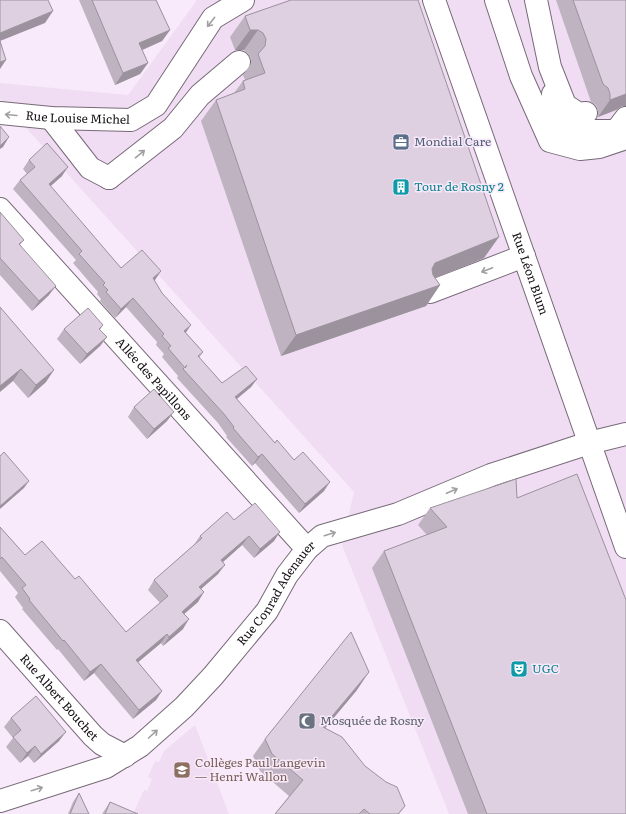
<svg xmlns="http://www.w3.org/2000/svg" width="626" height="814" viewBox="0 0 626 814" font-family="Literata,serif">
<rect width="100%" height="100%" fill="#f8eafa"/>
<g fill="#f1ddf3">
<polygon points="197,0 626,0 626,814 449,814 342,545 354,492 0,99 0,83 128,95"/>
<polygon points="195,725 229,814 133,814 144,790 147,791 152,779 148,777 155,761 159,762 164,751"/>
</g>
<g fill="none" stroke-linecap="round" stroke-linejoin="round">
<g stroke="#776a78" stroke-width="24">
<g id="minor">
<path id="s1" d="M434,0L626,547"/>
<polyline points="496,0 521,76 550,141 580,149 599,147 626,138"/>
<polyline points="536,0 550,67 565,105 579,114 586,113"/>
<polyline points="553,94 553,101 565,125 586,131 616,131 626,118"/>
<path id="s2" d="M0,113L51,118L131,120L156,105L213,18L243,0"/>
<polyline points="51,118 90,168 109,178"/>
<polyline points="109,178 173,128 200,95 239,62"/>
<path id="s3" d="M0,209L307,549"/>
<polyline points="430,292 524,256"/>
<path id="s4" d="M0,631L93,736L102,744L125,756"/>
<path id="s5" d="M0,801L106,767L140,746L184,707L213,676L267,611L287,575L307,549L322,536L398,514L491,475L589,443L626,434"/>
</g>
</g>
<use href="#minor" stroke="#fff" stroke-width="22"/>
</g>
<g fill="#bfb3c1">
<polygon points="79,0 156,0 170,30 162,41 142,50 148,63 140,74 115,85"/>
<polygon points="291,0 484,258 435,278 440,285 426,306 281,356 201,121 216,100 234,93 243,81 245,80 243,75 251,64 251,59 248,54 244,50 235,50 230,37 245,16"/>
<polygon points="556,0 626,0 622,106 616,110 598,117 598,111 596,105 591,102"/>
<polygon points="29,160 62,176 50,186 121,268 154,280 186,333 203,352 199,358 222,383 257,379 251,387 237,399 275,443 294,460 324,491 299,513 255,463 252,466 226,437 227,436 218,423 177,378 178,376 162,357 164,354 156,345 157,342 126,307 115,318 100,301 101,299 97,294 98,292 73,263 76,260 13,189 20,180 27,174 23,169"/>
<polygon points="0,212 24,240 20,245 49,295 32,311 0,275"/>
<polygon points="0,308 46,382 28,398 13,381"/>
<polygon points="103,325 100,330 107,337 100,346 80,364 57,339 64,329"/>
<polygon points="134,407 167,421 147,439 128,417"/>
<polygon points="517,498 626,814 468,814 372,568 384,551 427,535 418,525 430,508"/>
<polygon points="234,520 274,541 254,558 242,545 223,562 218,574 201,589 198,602 184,614 183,629 163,646 161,643 138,662 162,691 156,700 133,719 94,673 84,681 58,649 57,650 22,609 23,608 15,597 18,593 0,571 0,527 25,555 75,579 126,632 160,603 148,590 154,580 193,546 200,536"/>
<polygon points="357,690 325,728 365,766 405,806 399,814 275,814 289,796 260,771 253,756 265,739"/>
<polygon points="11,718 59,741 34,763 28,756 20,763 6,747 13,738 4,727"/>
<polygon points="79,793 89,814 68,814 73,802"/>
<polygon points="110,802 138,814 102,814"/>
</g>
<g fill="#9b929d">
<polygon points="53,11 45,23 0,41 0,33"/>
<polygon points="170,30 162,41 131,55 139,43"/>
<polygon points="250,30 258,30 244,50 235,50"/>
<polygon points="6,60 0,69 0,62"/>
<polygon points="148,63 140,74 115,85 123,73"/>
<polygon points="626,94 626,106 622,106 616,110 598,117 610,100"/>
<polygon points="9,137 3,147 0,149 0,146"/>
<polygon points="68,167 62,176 43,193 49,184"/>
<polygon points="499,237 484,258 421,284 435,263"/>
<polygon points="161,271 155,280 147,287 153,278"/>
<polygon points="440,285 426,306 281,356 296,335"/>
<polygon points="56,286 49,295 32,311 39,301"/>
<polygon points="133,298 126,307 115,318 121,309"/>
<polygon points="191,325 185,334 184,331"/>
<polygon points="107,337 100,346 80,364 87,354"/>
<polygon points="21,369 13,381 0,392 0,386"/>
<polygon points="54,370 46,382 28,398 36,385"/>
<polygon points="257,379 251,387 228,406 235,397"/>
<polygon points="174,412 167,421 147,439 154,429"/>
<polygon points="262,454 255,463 252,466 258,457"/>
<polygon points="29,481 24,488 0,509 0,506"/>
<polygon points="330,482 324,491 299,513 305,504"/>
<polygon points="280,532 274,541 254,558 260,549"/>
<polygon points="249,536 242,545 214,570 221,560"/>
<polygon points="225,565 218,574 193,596 199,587"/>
<polygon points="204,592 198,602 176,621 182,612"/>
<polygon points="189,619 183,629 163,646 169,637"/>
<polygon points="167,634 161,643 130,669 136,660"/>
<polygon points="101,664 94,673 84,681 90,672"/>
<polygon points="369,672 357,690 311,745 323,727"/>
<polygon points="162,691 156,700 133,719 139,710"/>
<polygon points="66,732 59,741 34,763 41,754"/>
<polygon points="35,746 28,756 20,763 27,753"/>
</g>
<g fill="#ded0e0" stroke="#9b929d">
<polygon points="0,0 48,0 53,11 0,33"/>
<polygon points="92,0 156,0 170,30 139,43 148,63 123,73"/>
<polygon points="291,0 418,0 499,237 435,263 432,269 433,275 440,285 296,335 216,100 245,89 243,81 265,73 258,54 265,46 266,39 263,33 258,30 250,30 245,16"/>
<polygon points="573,0 626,0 626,94 610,100 610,94 608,88 603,84"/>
<polygon points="0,41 6,60 0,62"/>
<polygon points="0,126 9,137 0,146"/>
<polygon points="47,143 68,167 49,184 121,268 142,250 161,271 153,278 162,293 191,325 184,331 203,352 198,356 222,383 246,366 257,379 235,397 275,443 277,440 294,460 303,452 330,482 305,504 262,454 258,457 233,428 234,427 224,414 183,369 187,365 185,368 168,348 171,346 162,336 164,334 133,298 121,309 106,292 108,290 103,285 105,283 79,254 82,251 20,180 35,167 29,160"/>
<polygon points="0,212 24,240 19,244 56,286 39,301 0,258"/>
<polygon points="0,307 54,370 36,385 21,369 0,386"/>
<polygon points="88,308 103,325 99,329 107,337 87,354 64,329"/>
<polygon points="154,389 174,412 154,429 134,407"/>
<polygon points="4,452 29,481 0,506 0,456"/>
<polygon points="577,474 626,600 626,814 487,814 384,551 447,527 430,508 516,479 517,498"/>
<polygon points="255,503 280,532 260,549 249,536 221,560 225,565 199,587 204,592 182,612 189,619 169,637 167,634 136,660 162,691 139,710 101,664 90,672 64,640 63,641 29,600 30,599 22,588 26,585 2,557 0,559 0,527 25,555 42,541 75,579 79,576 126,632 168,596 154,580 202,538 200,536 227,512 234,520"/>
<polygon points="351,632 369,672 323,727 342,737 365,766 386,782 397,787 405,806 398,814 370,814 364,809 359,814 275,814 303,780 272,754 265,739"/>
<polygon points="36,696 66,732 41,754 35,746 27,753 13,737 21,730 11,718"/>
<polygon points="79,793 89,814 70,814"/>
<polygon points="110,802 138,814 105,814"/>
</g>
<defs><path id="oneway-shaft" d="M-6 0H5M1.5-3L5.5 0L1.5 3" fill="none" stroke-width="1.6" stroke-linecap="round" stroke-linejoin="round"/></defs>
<g stroke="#a19fa1">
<use href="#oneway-shaft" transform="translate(211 22) rotate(128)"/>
<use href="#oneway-shaft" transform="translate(11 115) rotate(-175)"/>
<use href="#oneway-shaft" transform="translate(140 154) rotate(-39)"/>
<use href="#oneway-shaft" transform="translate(487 270) rotate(159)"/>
<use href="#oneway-shaft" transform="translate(452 491) rotate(-23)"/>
<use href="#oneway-shaft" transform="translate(330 534) rotate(-17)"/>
<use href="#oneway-shaft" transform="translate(153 734) rotate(-42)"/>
<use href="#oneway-shaft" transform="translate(37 789) rotate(-17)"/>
</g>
<defs>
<g id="office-square" transform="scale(0.9)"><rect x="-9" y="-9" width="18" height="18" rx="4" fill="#5c6f8a" stroke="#f8eafa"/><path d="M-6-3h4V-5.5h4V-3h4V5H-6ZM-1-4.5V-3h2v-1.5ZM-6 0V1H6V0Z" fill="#fff"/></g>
<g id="building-square" transform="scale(0.9)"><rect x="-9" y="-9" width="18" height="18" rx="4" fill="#0f9aa8" stroke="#f8eafa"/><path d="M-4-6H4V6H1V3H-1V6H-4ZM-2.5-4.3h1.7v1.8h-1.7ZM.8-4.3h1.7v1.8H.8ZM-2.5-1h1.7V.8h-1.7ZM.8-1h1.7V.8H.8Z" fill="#fff"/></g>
<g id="theatre-square" transform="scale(0.9)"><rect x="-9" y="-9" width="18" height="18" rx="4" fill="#0f9aa8" stroke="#f8eafa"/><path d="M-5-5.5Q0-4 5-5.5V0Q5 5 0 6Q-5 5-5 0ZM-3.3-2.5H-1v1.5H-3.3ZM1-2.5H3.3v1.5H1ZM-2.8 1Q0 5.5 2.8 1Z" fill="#fff"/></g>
<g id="mosque-square" transform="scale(0.9)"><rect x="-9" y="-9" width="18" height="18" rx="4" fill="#6b7280" stroke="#f8eafa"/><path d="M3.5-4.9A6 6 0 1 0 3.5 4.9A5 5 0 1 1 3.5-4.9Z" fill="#fff"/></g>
<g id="school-square" transform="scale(0.9)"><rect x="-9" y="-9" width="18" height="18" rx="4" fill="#8d6e63" stroke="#f8eafa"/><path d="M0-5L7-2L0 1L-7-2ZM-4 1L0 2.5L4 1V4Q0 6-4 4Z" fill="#fff"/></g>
</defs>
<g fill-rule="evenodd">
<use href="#office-square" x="401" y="142"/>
<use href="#building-square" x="401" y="187"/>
<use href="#theatre-square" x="519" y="669"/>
<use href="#mosque-square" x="307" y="721"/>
<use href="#school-square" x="182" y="770"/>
</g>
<g text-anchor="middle" stroke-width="3" stroke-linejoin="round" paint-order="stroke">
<g font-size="12" fill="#130e13" stroke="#f8eafa">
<text dy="4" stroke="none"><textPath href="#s2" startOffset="78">Rue Louise Michel</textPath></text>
<text dy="4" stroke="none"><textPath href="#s1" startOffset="290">Rue Léon Blum</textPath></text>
<text dy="4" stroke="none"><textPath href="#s3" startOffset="229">Allée des Papillons</textPath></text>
<text dy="4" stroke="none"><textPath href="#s5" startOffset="357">Rue Conrad Adenauer</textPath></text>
<text dy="4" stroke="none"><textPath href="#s4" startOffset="89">Rue Albert Bouchet</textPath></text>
</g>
<g font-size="12" fill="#4e5e75" stroke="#f8eafa" text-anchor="start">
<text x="414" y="146">Mondial Care</text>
</g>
<g font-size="12" fill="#0d838f" stroke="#f8eafa" text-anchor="start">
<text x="414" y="191">Tour de Rosny 2</text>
<text x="532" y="673">UGC</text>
</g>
<g font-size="12" fill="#5b616d" stroke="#f8eafa" text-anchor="start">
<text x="320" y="725">Mosquée de Rosny</text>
</g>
<g font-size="12" fill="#785e54" stroke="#f8eafa" text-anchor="start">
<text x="195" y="767">Collèges Paul Langevin<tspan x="195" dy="14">— Henri Wallon</tspan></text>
</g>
</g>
</svg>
